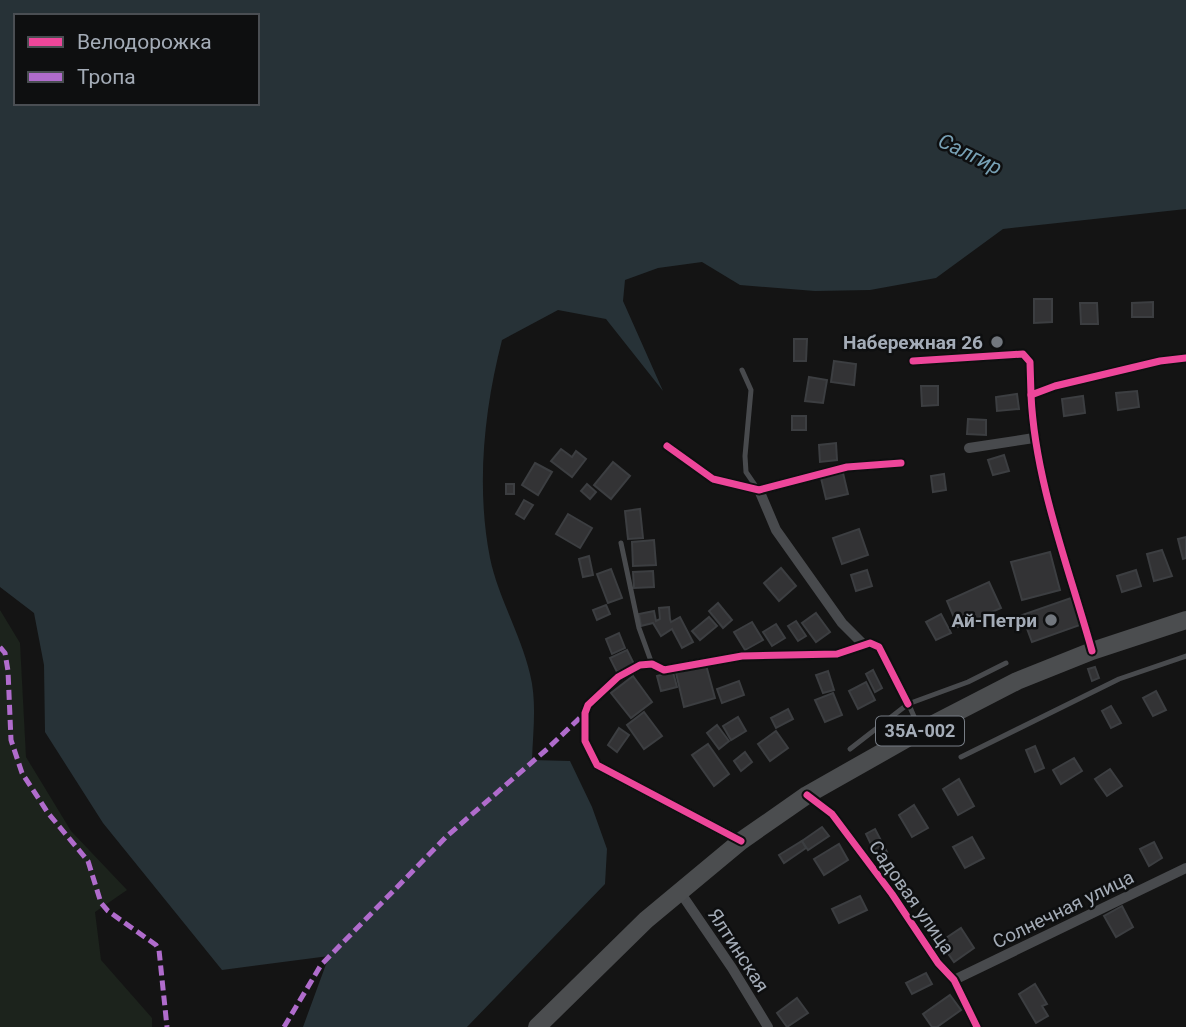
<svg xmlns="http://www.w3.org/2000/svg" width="1186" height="1027" viewBox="0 0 1186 1027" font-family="Roboto,sans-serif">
<rect width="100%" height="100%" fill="#141414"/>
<polygon fill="#1c231c" points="0,610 20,643 26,757 71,831 127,890 95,912 101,960 152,1018 152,1027 0,1027"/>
<path fill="#273237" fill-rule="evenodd" d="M0,0H1186V209L1003,229L936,278L870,290L815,291L740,285L702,262L658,268L625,280L623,301L663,391L606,319L558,310L502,340C484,410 476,487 490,558C498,597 521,635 530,674C537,702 533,731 532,760L570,761L592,807L607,849L605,884L467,1027H303L329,956L222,970L103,823L45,732L44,665L34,613L0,587ZM16,16H257V103H16Z"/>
<g fill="#333335" stroke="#3c3e41" stroke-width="2">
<polygon points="1034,299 1052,299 1052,322 1034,323"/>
<polygon points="1153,302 1153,317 1132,317 1132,303"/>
<polygon points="1080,303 1097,303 1098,324 1081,324"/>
<polygon points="794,339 807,339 806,361 794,361"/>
<polygon points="834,361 856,364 854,385 831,382"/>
<polygon points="809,377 827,380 823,403 805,401"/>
<polygon points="921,386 938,386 938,405 922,406"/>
<polygon points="1137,391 1139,407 1118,410 1116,393"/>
<polygon points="1017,394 1019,409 997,411 996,397"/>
<polygon points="1083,396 1085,413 1064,416 1062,399"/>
<rect x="792" y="416" width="14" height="14"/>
<polygon points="968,419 986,420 986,435 967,434"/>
<polygon points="836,443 837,460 820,462 819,445"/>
<polygon points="561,449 572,457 576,451 586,459 572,477 551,461"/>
<polygon points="1004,455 1009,471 993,475 988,460"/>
<polygon points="613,462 630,476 611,499 594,485"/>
<polygon points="535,463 552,472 538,495 522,485"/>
<polygon points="843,473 848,494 826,499 821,478"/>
<polygon points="944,474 946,490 933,492 931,476"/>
<rect x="506" y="484" width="8" height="10"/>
<polygon points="587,484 596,492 590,499 581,491"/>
<polygon points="524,500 533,505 524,519 516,514"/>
<polygon points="640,509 643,538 628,539 625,511"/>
<polygon points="568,514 592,528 580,548 556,534"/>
<polygon points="859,529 868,555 842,564 833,538"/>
<polygon points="1186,537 1186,558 1183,559 1178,539"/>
<polygon points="654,540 656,565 633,566 632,542"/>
<polygon points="1162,550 1172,576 1154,581 1147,554"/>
<polygon points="1050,552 1060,590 1022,600 1011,562"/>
<polygon points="589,556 593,575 583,577 579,559"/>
<polygon points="781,568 796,586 779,601 764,583"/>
<polygon points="611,569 622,598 608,603 597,574"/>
<polygon points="867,570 872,586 856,591 851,575"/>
<polygon points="1136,570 1141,586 1122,592 1117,576"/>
<polygon points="653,571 654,587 634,588 633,572"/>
<polygon points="989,582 1001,608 958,627 947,601"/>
<polygon points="1071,598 1080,625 1032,642 1022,615"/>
<polygon points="718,603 732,620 723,628 709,611"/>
<polygon points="606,605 610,614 597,620 593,610"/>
<polygon points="669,607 670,619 671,622 680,617 693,642 682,648 672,629 661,636 653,623 641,626 639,614 654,611 656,621 660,619 659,608"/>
<polygon points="816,613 830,632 816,642 802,623"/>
<polygon points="941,614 951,633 936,640 926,622"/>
<polygon points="709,617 717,626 700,640 692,631"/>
<polygon points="796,621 806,636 798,641 788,626"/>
<polygon points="752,622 763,640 745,650 734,632"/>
<polygon points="776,624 785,638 772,646 763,632"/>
<polygon points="619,633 625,648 612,654 606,639"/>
<polygon points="627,650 634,664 617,672 610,658"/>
<polygon points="706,665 715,698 684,707 676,673"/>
<polygon points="1095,667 1099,678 1092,681 1088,669"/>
<polygon points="873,670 882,688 875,692 866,674"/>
<polygon points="828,671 834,690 823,693 816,675"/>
<polygon points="673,672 677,687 661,691 657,676"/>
<polygon points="633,676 652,702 631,718 611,693"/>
<polygon points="739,681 744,695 722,703 717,689"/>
<polygon points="866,682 875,700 858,709 849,691"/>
<polygon points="1156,691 1166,710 1153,716 1143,698"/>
<polygon points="833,693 842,715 825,722 815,700"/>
<polygon points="1111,706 1121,723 1111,728 1102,711"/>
<polygon points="788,709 793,719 776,728 771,718"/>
<polygon points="644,712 662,736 644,749 627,725"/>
<polygon points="738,717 746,731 731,740 723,726"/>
<polygon points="717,725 729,741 719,749 707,733"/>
<polygon points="619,728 629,735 617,752 608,745"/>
<polygon points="776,731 788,748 770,761 758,744"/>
<polygon points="708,744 729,774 714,786 692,755"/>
<polygon points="1035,746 1044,768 1035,772 1026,750"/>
<polygon points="745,752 752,762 741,771 734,761"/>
<polygon points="1074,758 1082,771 1061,784 1053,770"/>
<polygon points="1110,769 1122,786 1107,796 1095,779"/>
<polygon points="959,779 974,806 958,815 943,789"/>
<polygon points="914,805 928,828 912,837 899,815"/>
<polygon points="822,827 829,836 808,850 802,841"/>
<polygon points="875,829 887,852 877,857 866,834"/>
<polygon points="972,837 984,858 965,868 953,847"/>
<polygon points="802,841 806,848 784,863 779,855"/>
<polygon points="1154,842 1162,858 1149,866 1140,849"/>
<polygon points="839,844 848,860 824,875 814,859"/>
<polygon points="860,896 867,910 839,923 832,909"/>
<polygon points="1122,906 1133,927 1116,937 1104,916"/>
<polygon points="961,928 974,948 954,962 940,942"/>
<polygon points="926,973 932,984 912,994 906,983"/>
<polygon points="1035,984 1047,1004 1042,1006 1048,1016 1036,1023 1019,994"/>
<polygon points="950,995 961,1010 937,1027 932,1027 923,1014"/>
<polygon points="797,998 808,1013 787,1027 777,1013"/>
</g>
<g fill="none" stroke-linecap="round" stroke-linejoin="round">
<g stroke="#484a4d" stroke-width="5">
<polyline points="742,370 751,390 745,456 746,472 757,488"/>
<polyline points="621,543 639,628 652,664"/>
<polyline points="909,705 919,728"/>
<polyline points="850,749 908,704 968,682 1006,663"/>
<polyline points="961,757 1119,679 1186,656"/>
</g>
<g stroke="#484a4d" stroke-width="10">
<polyline points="913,361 1023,354 1030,362 1031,395 1055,386 1160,361 1186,358"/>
<path d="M1031,395C1035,482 1069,568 1092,651"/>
<polyline points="667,446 713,479 759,490 847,467 901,463"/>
<polyline points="969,448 1034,438"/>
<polyline points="759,490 776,530 842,623 864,645"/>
<polyline points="807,795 832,814 892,894 938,963 954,980 977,1027"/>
<polyline points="741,841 597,765 585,741 585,713 588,705 618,677 640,665 652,664 664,670 742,656 837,654 870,643 879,647 908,704"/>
<polyline points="680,892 732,968 768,1027"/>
<polyline points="954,980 1186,868"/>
</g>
<polyline stroke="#4b4d4f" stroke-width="18" points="537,1027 646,920 741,841 807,795 920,731 1017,681 1092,651 1186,620"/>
<g stroke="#b06ccc" stroke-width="5" stroke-dasharray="10 5" stroke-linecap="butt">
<polyline points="0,647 5,653 8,671 11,740 22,773 48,813 88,861 101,903 108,911 156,945 159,950 167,1027"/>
<polyline points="284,1027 321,965 447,836 546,750 585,713"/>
</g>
<g stroke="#0e0f10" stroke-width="11">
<g id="cycleway">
<polyline points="913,361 1023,354 1030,362 1031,395 1055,386 1160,361 1186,358"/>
<path d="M1031,395C1035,482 1069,568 1092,651"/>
<polyline points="667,446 713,479 759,490 847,467 901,463"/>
<polyline points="807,795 832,814 892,894 938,963 954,980 977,1027"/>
<polyline points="741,841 597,765 585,741 585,713 588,705 618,677 640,665 652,664 664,670 742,656 837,654 870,643 879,647 908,704"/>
</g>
</g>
<use href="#cycleway" stroke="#ed469a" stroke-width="7"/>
</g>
<g fill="#72777e" stroke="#0e0f10" stroke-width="2.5">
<circle cx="997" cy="342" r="7"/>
<circle cx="1051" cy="620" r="7"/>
</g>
<g text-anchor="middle" stroke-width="5" stroke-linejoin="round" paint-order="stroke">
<rect fill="#0e0f10" stroke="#777d85" stroke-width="2" x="876" y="716.5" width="88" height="29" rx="5"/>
<g font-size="18" font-weight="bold" fill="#a4acb7">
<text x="920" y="737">35А-002</text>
</g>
<g font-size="19" font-weight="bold" fill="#a4acb7" stroke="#0e0f10" text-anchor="end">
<text x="983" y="349">Набережная 26</text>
<text x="1037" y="627">Ай-Петри</text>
</g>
<g font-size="19" fill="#a4acb7" stroke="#0e0f10">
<text transform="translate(912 897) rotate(55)" y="7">Садовая улица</text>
<text transform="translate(1063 909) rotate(-26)" y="7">Солнечная улица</text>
<text transform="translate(739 950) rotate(57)" y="7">Ялтинская</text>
</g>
<g font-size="21" font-style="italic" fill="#78a1b5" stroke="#0e0f10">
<text transform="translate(970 154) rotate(26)" y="7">Салгир</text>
</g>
</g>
<rect x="14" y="14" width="245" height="91" fill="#0e0f10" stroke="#4a4e53" stroke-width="2"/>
<rect x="28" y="37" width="35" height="10" fill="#ed469a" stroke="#4a4e53" stroke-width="2"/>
<text x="77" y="49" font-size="21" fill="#a4acb7">Велодорожка</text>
<rect x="28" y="72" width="35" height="10" fill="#b06ccc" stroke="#4a4e53" stroke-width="2"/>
<text x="77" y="84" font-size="21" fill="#a4acb7">Тропа</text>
</svg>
